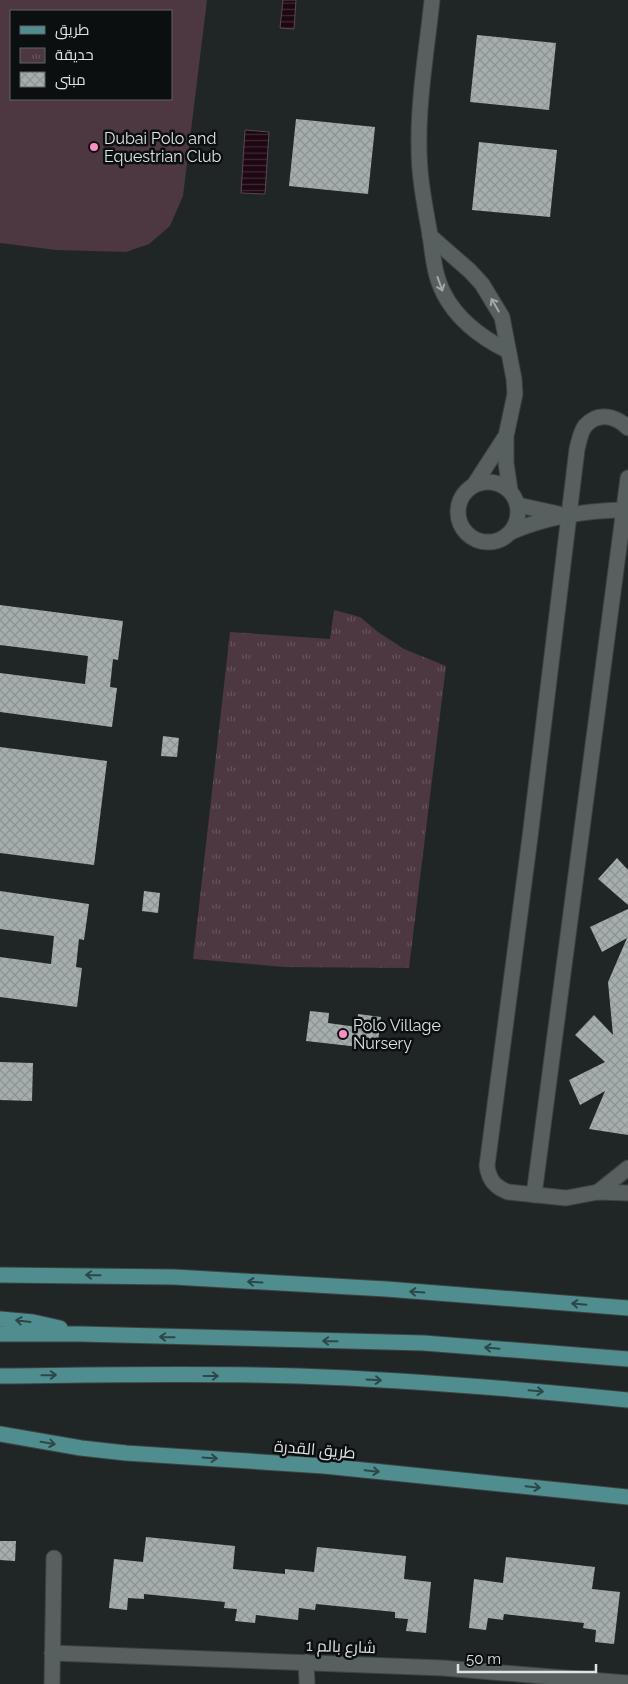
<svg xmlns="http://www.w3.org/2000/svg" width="628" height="1684" viewBox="0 0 628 1684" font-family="Raleway,Cairo,sans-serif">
<defs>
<pattern id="park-tufts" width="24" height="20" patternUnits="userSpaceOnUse" patternTransform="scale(1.25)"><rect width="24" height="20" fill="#4d3740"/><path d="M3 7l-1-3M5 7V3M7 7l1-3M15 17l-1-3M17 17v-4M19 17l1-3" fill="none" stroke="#66545b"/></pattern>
<pattern id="water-rules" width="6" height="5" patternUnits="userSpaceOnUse" patternTransform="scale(1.25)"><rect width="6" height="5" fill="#1e0612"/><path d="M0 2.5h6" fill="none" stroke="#3e2a34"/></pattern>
<pattern id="building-cross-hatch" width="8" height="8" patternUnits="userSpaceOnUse" patternTransform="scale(1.25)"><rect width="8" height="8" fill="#a5adad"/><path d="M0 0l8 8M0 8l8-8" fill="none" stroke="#8c9393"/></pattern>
</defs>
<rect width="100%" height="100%" fill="#202626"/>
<polygon fill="url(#park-tufts)" points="334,610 360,617 378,632 404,649 446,666 409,968 284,967 193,959 230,632 330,639"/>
<path fill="#4d3740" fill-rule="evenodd" d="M0,0H207L183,196L170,226L149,244L126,252L56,250L0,243ZM171,11V99H11V11Z"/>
<g fill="url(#water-rules)" stroke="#584851">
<polygon points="283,0 296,0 294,29 280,28"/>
<polygon points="245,130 269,132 265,194 241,193"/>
</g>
<g fill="url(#building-cross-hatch)">
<polygon points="477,35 556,43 549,110 470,102"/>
<polygon points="296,119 375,127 368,194 289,186"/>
<polygon points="479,142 557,150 550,217 472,210"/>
<polygon points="0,605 123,621 118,660 113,659 110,687 117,688 112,727 0,712 0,673 85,684 88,656 0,645"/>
<polygon points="163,736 179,738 177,757 161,756"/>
<polygon points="0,747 107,761 94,865 0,853"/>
<polygon points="617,858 628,870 628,905 598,879"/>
<polygon points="0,891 89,904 84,940 79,939 76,967 82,968 77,1007 0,997 0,957 51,964 54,936 0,929"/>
<polygon points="144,891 160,893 158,913 142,911"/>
<polygon points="628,909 628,1135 589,1129 605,1091 580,1105 569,1080 605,1062 575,1035 594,1015 613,1035 608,982 627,938 602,952 590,927"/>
<polygon points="310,1011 329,1013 328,1023 357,1027 358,1014 381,1017 377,1049 306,1041"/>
<polygon points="0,1062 33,1063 32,1101 0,1100"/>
<polygon points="146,1537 235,1546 233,1569 285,1574 285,1569 314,1572 317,1547 406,1556 404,1579 431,1582 426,1633 406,1631 408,1619 395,1618 395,1612 316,1604 315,1610 299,1608 298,1620 256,1615 255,1623 235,1621 237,1609 224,1608 225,1602 144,1594 144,1599 128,1598 127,1610 109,1608 114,1559 143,1562"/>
<polygon points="0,1541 16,1541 15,1561 0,1560"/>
<polygon points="506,1557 595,1567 592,1589 620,1592 614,1644 595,1642 596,1630 583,1628 584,1623 504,1614 503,1620 488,1618 486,1630 469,1628 474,1579 503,1583"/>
</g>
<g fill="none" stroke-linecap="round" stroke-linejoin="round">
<g stroke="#3d4242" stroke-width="17">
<g id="minor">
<path d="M432,0C427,49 418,99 419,148C419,178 425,206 430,235C433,255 434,275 444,294C458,321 482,338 508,351"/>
<polyline points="430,236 470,271 482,284 502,317 514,379 515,394 506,436 506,463 510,490"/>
<path d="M628,428C616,416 598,411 585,426C580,433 579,442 577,449L530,837L487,1166C489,1180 495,1187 508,1192L566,1198L598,1192L628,1193"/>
<circle cx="488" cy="512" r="30"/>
<polyline points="474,485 505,437"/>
<polyline points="518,505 559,514"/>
<path d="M511,532C548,516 588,510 628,510"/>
<polyline points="598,1192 628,1168"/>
<polyline points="534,1195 628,478"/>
<polyline points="52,1653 443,1668 628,1683"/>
<polyline points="306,1662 307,1684"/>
<polyline points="52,1684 54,1558"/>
</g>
</g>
<g stroke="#3d4242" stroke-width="17">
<g id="major">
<polyline points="0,1275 174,1277 386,1289 628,1308"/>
<polyline points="0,1319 33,1322 60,1328"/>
<polyline points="0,1334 80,1334 424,1343 628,1359"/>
<path d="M0,1376C100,1375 200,1373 299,1376C409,1380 519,1389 628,1400"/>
<polyline points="0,1434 81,1448 126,1453 324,1466 628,1497"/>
</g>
</g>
<use href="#minor" stroke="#585f5f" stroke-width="15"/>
<use href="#major" stroke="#508d8e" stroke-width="15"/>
</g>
<defs><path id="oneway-shaft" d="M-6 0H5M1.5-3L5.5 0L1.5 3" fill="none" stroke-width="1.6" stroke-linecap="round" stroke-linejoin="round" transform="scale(1.25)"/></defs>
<g stroke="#a2a8a8">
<use href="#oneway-shaft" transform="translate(440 284) rotate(70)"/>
<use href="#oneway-shaft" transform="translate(495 305) rotate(-120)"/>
</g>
<g stroke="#2b4848">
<use href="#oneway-shaft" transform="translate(93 1275) rotate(-179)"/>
<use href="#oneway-shaft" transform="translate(255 1282) rotate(-177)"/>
<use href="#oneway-shaft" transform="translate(417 1292) rotate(-176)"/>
<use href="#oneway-shaft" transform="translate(579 1304) rotate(-175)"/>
<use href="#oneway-shaft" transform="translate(23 1321) rotate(-173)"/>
<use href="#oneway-shaft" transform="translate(167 1337) rotate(-179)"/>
<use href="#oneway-shaft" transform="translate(330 1341) rotate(-179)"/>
<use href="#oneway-shaft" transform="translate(492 1348) rotate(-175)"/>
<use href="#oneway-shaft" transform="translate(49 1375) rotate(-1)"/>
<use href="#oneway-shaft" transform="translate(211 1376)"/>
<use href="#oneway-shaft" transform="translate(374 1380) rotate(3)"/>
<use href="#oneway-shaft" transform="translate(536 1391) rotate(5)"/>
<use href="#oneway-shaft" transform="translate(48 1443) rotate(9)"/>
<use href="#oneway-shaft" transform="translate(210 1458) rotate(4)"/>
<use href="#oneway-shaft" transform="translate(372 1471) rotate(6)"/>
<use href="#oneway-shaft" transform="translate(533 1487) rotate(6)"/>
</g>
<g fill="#fc8fc1" stroke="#0c0f0f" stroke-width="2">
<circle cx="94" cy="147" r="5"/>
<circle cx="343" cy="1034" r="5"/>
</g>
<g text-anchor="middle" stroke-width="5" stroke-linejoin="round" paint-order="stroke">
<g font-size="16" fill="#dfe3e3" stroke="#0c0f0f" text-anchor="start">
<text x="104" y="144">Dubai Polo and<tspan x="104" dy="18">Equestrian Club</tspan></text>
<text x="353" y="1031">Polo Village<tspan x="353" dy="18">Nursery</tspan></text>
</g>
<g font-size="16" fill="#dfe3e3" stroke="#0c0f0f">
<text transform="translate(315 1449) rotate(5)" y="6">طريق القدرة</text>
<text transform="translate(341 1646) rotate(2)" y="6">شارع بالم 1</text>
</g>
</g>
<rect x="10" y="10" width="162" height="90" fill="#0c0f0f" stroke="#606464"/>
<rect x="20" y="26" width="25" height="8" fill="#508d8e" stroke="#606464"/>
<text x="55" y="35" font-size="15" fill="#dfe3e3">طريق</text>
<rect x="20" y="48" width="25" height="15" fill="url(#park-tufts)" stroke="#606464"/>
<text x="55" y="60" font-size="15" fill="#dfe3e3">حديقة</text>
<rect x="20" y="72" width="25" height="15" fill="url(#building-cross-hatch)" stroke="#606464"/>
<text x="55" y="85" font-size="15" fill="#dfe3e3">مبنى</text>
<path d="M458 1664v8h138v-8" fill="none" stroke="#dfe3e3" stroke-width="2.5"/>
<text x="466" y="1664" font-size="15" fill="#dfe3e3" stroke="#0c0f0f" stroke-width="4" paint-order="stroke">50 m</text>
</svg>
